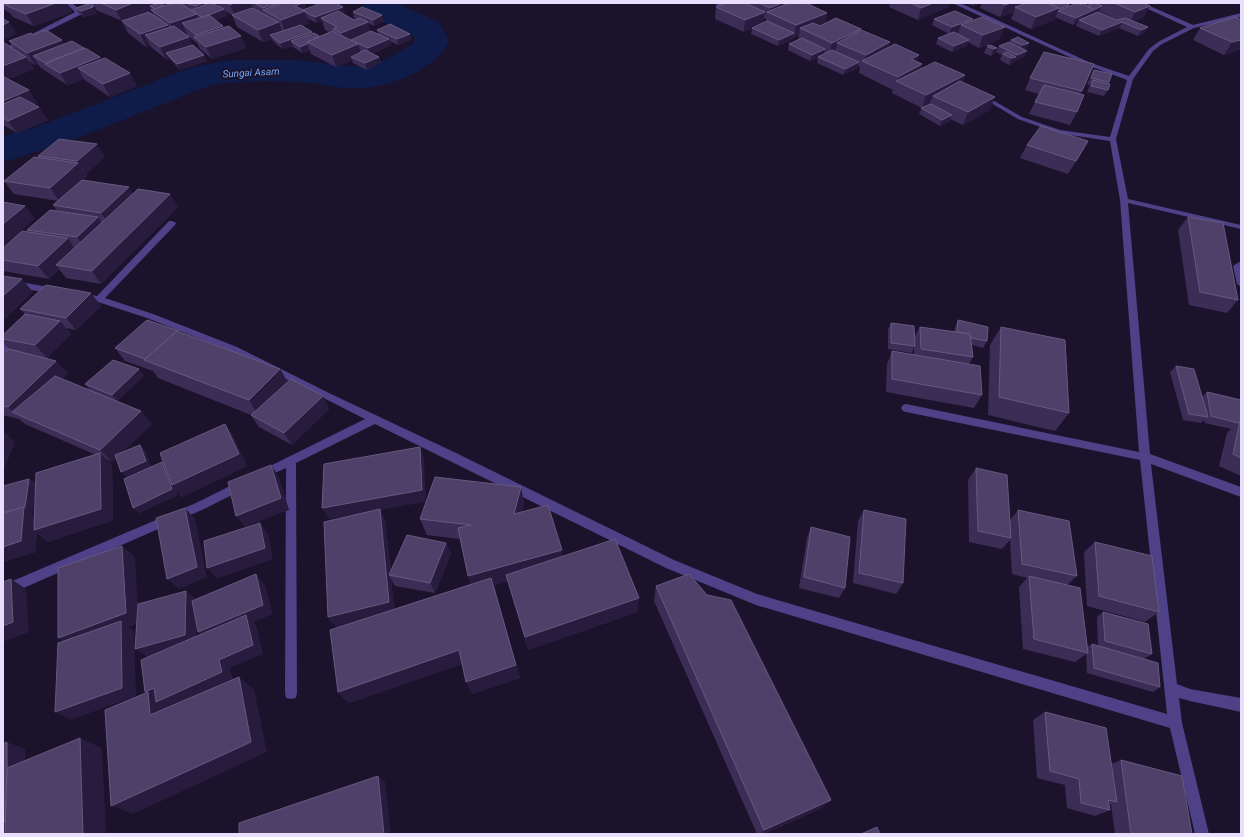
<svg xmlns="http://www.w3.org/2000/svg" width="1244" height="837" viewBox="0 0 1244 837" font-family="Roboto,sans-serif">
<rect width="100%" height="100%" fill="#1b132b"/>
<g fill="none" stroke-linecap="round" stroke-linejoin="round">
<path fill="#0f1b49" fill-rule="evenodd" d="M364,3H396L439,22L449,40C442,56 436,59 423,68C400,83 372,90 345,88C328,86 312,82 296,82C268,80 239,81 211,85L67,142L3,162V136L39,126L190,68L203,65L233,60H297L346,66H368L385,60L414,43L415,40L413,35L373,17L363,5Z"/>
<g fill="#4e4187" fill-rule="evenodd">
<polygon points="66,3 72,3 80,10 93,3 100,3 82,14 3,53 3,49 75,12"/>
<polygon points="719,3 727,3 721,6 717,6 716,5"/>
<polygon points="952,3 960,3 1091,63 1129,76 1149,49 1158,42 1187,27 1135,3 1143,3 1193,25 1241,13 1241,17 1194,28 1162,44 1153,51 1133,79 1116,139 1128,199 1241,225 1241,229 1128,203 1150,454 1241,487 1241,497 1151,464 1177,684 1190,689 1241,698 1241,712 1190,701 1179,698 1182,723 1209,834 1195,834 1170,728 756,605 666,568 375,424 296,463 297,693 296,698 291,699 286,698 285,693 286,468 262,479 258,478 257,475 258,472 365,419 231,351 147,318 98,302 79,298 78,296 82,293 97,296 169,221 172,221 176,223 175,225 105,298 153,314 237,347 329,393 456,453 674,560 757,594 1167,714 1140,460 906,412 903,411 901,408 903,405 906,404 1139,452 1120,200 1110,141 1057,133 1018,119 979,96 984,95 1022,117 1060,130 1110,137 1127,80 1087,65"/>
<polygon points="1241,261 1241,287 1237,284 1233,266"/>
<polygon points="3,279 54,288 58,291 54,294 3,285"/>
<polygon points="15,333 20,336 18,338 6,352 3,353 3,344 12,334"/>
<polygon points="242,480 246,482 247,485 246,488 204,509 3,597 3,585 196,503"/>
</g>
</g>
<g fill="#3c2d57" fill-rule="evenodd">
<polygon points="3,3 67,3 72,12 34,26 13,17 10,13 3,9"/>
<path d="M93,3H151L153,6H165L171,4V3H213L219,7L218,3H304L306,9L345,13L342,14L354,20L358,19L354,18L353,12L384,21L374,26L368,23L370,31L378,34L377,30L410,34L411,40L398,45L390,41L391,45L372,54L379,57L381,63L367,70L353,63L352,60L336,67L311,54L310,51L302,53L293,47V46L282,49L273,41L272,39L263,42L237,27L232,15L225,11L227,16L215,20L223,26L224,28L241,36L246,48L212,59L200,49L197,43L187,35L186,32L183,33L189,37L192,45L207,61L180,70L169,58L166,59L151,47L150,45L146,47L128,33L122,21L96,10ZM151,10L154,15L129,19L152,10ZM307,18L316,23L322,21L325,30L329,32L319,36L312,34L302,26L309,23Z"/>
<path d="M751,3H806L827,13L825,23L861,29V31L888,48L922,64L921,68L965,75L962,82L990,110L963,125L950,119L949,122L940,126L919,114L922,108L892,93L893,90L859,73L860,67L858,66V68L843,75L817,63L818,58L810,61L788,50L789,44L798,40L799,35L794,37L793,39L778,46L751,34L752,29L744,32L715,19L716,7L750,5ZM764,18L766,19V21L763,22Z"/>
<polygon points="890,3 950,3 948,7 918,20 889,7"/>
<path d="M966,3H1065L1069,7L1077,3H1143V18L1134,21L1145,33L1138,36L1119,28L1099,36L1076,26L1078,22L1073,25L1055,17L1056,15L1054,20L1031,29L1011,19L1014,12L1000,17L980,8L982,3L973,6ZM1099,11L1119,20H1117L1098,13Z"/>
<polygon points="76,8 97,13 84,17 79,14"/>
<polygon points="955,11 1000,39 979,48 968,42 967,46 952,52 936,44 938,38 957,34 959,30 949,34 932,25 934,19"/>
<polygon points="1241,20 1241,49 1224,55 1193,40 1200,28"/>
<polygon points="33,35 65,44 84,49 100,57 102,59 137,86 110,97 86,81 84,79 67,85 41,68 38,64 35,65 29,61 34,69 9,79 37,103 34,104 48,120 17,133 3,125 3,42 15,49 9,41"/>
<polygon points="1011,40 1029,43 1026,49 1024,50 1024,57 1014,61 1013,63 1009,65 1000,60 1002,55 996,52 999,46 1009,43"/>
<polygon points="987,46 997,48 994,54 991,56 984,53"/>
<polygon points="1094,70 1112,74 1108,84 1108,90 1104,96 1087,92 1090,85 1087,84"/>
<polygon points="1030,78 1082,91 1080,94 1077,112 1070,125 1029,114 1039,94 1025,90"/>
<polygon points="1088,141 1081,154 1068,174 1020,158 1027,145"/>
<polygon points="38,156 105,157 86,174 87,176 79,183 133,194 170,194 178,207 101,284 66,278 59,269 49,279 3,271 3,248 30,233 27,230 57,211 53,205 59,201 14,194 4,181 39,158"/>
<polygon points="1188,217 1238,300 1227,313 1189,305 1178,230"/>
<path d="M101,306L76,330L66,328L71,334L47,358L68,373L62,379L90,390L85,384L139,369L144,376L117,401L100,394L152,424L121,453L140,445L145,451L151,467L164,464L225,424L233,436L247,466L182,497L175,489L178,495L139,513L133,508L127,478L116,458L112,462L106,459L112,465L113,520L48,542L37,533L35,552L3,562V486L29,479L36,484L96,455L25,424L19,419L3,415V355L9,349L3,343V335L25,314L20,309ZM35,492L34,516L31,513L32,512Z"/>
<polygon points="958,320 987,341 983,348 972,345 973,357 969,364 982,395 974,408 886,392 887,364 892,351 914,355 914,347 912,353 888,349 888,329 891,323 914,338 920,327 954,331 955,327"/>
<polygon points="1001,327 1069,413 1055,431 988,415 990,345"/>
<polygon points="179,331 180,332 280,369 288,382 323,396 329,409 292,445 259,427 251,415 158,378 153,371 125,361 115,348"/>
<polygon points="1176,366 1202,397 1207,392 1241,400 1241,476 1219,466 1227,433 1231,429 1205,423 1204,420 1201,423 1183,420 1170,372"/>
<polygon points="420,447 424,459 380,510 385,520 391,573 446,543 451,554 435,593 395,586 391,579 394,609 471,584 460,539 427,535 420,519 521,487 524,504 522,512 563,556 638,612 528,650 508,581 494,585 520,678 472,694 462,664 349,703 338,692 357,621 336,627 328,617 366,512 329,519"/>
<polygon points="976,468 1010,520 1018,510 1077,576 1067,585 1087,647 1092,644 1098,646 1097,617 1103,612 1152,654 1144,659 1160,687 1153,692 1087,673 1086,654 1075,662 1023,649 1019,587 1027,578 1012,574 1010,540 1002,549 969,542 968,480"/>
<polygon points="864,510 903,583 896,594 853,583 858,521"/>
<polygon points="811,527 845,588 839,598 799,588 807,538"/>
<polygon points="1095,542 1159,612 1145,622 1087,606 1084,552"/>
<polygon points="656,586 822,808 764,834 757,834 654,601"/>
<polygon points="1045,712 1111,764 1121,760 1192,834 1115,834 1111,804 1109,804 1110,810 1095,816 1067,808 1065,785 1037,778 1033,720"/>
</g>
<g fill="#271b3e">
<polygon points="56,3 67,3 72,12 34,26 26,14"/>
<polygon points="133,3 151,3 154,8 150,6 152,10 122,22 116,10"/>
<polygon points="203,3 213,3 214,5 199,12 196,6"/>
<polygon points="234,3 251,3 254,9 235,16 230,5"/>
<polygon points="279,3 304,3 307,13 305,12 309,23 285,32 281,20 265,11 263,8"/>
<polygon points="782,3 792,3 769,13 770,8"/>
<polygon points="933,3 950,3 948,7 918,20 921,8"/>
<polygon points="974,3 982,3 973,6"/>
<polygon points="1011,3 1032,3 1015,7 1014,12 1000,17 1005,5"/>
<polygon points="1089,3 1091,3 1089,7 1087,6 1085,10 1084,5"/>
<polygon points="1101,3 1100,7 1102,6 1099,12 1081,21 1079,20 1079,22 1073,25 1076,18 1098,8 1100,4"/>
<polygon points="1069,5 1067,11 1058,11 1054,20 1031,29 1036,17 1059,8"/>
<polygon points="1150,6 1143,18 1129,24 1135,12"/>
<polygon points="93,7 97,13 84,17 81,11"/>
<polygon points="343,7 345,13 325,20 321,18 322,21 316,23 315,17"/>
<polygon points="224,9 227,16 206,23 203,17"/>
<polygon points="765,12 763,24 752,28 752,29 744,32 745,20"/>
<polygon points="827,13 825,25 800,28 799,35 794,37 796,25"/>
<polygon points="197,14 202,26 182,23 186,32 176,35 170,23"/>
<polygon points="382,15 384,21 374,26 373,20"/>
<polygon points="973,19 961,25 959,30 949,34 952,27"/>
<polygon points="9,22 17,34 3,40 3,25"/>
<polygon points="279,22 283,34 270,35 272,39 263,42 258,30"/>
<polygon points="368,22 371,34 344,45 341,33"/>
<polygon points="1122,22 1119,28 1099,36 1102,30"/>
<polygon points="168,25 174,37 145,35 150,45 146,47 140,34"/>
<polygon points="223,26 228,38 198,40 196,35"/>
<polygon points="1005,27 1000,39 979,48 983,35"/>
<polygon points="1148,27 1145,33 1138,36 1141,30"/>
<polygon points="861,29 858,41 837,43 835,52 829,55 832,43"/>
<polygon points="312,32 314,39 291,41 293,46 282,49 280,43"/>
<polygon points="794,33 793,39 778,46 779,40"/>
<polygon points="410,34 411,40 398,45 397,39"/>
<polygon points="241,36 246,48 212,59 206,47"/>
<polygon points="189,37 194,49 166,53 169,58 166,59 160,47"/>
<polygon points="389,39 391,45 370,55 368,48"/>
<polygon points="62,40 70,52 33,56 38,64 35,65 27,53"/>
<polygon points="969,40 967,46 952,52 954,46"/>
<polygon points="1241,40 1241,49 1224,55 1232,42"/>
<polygon points="890,42 886,54 864,62 866,55"/>
<polygon points="1029,43 1026,49 1020,52 1022,45"/>
<polygon points="307,44 310,51 302,53 300,47"/>
<polygon points="358,44 362,56 351,57 352,60 336,67 332,55"/>
<polygon points="84,48 91,60 46,64 45,63"/>
<polygon points="997,48 994,54 991,56 993,49"/>
<polygon points="825,49 824,55 818,57 818,58 810,61 812,55"/>
<polygon points="1027,51 1024,57 1014,61 1013,63 1009,65 1011,58 1016,57 1017,55"/>
<polygon points="204,55 207,61 180,70 177,64"/>
<polygon points="919,55 915,67 911,59"/>
<polygon points="26,57 34,69 9,79 12,83 3,87 3,66"/>
<polygon points="100,57 107,69 78,68 84,79 67,85 60,73"/>
<polygon points="379,57 381,63 367,70 365,63"/>
<polygon points="859,62 858,68 843,75 845,69"/>
<polygon points="922,64 918,77 897,81 898,77"/>
<polygon points="130,73 137,86 110,97 103,84"/>
<polygon points="965,75 960,88 933,96 930,103 922,108 926,95"/>
<polygon points="29,90 37,103 3,118 3,101"/>
<polygon points="995,97 990,110 963,125 968,112"/>
<polygon points="39,107 48,120 17,133 8,121"/>
<polygon points="952,115 949,122 940,126 942,120"/>
<polygon points="1088,141 1081,154 1068,174 1076,161"/>
<polygon points="97,144 105,157 86,174 77,161"/>
<polygon points="78,163 87,176 59,201 50,188"/>
<polygon points="129,187 137,200 110,226 101,213"/>
<polygon points="170,194 178,207 101,284 92,271"/>
<polygon points="25,206 35,219 3,246 3,224"/>
<polygon points="98,217 107,230 86,250 77,237"/>
<polygon points="68,238 77,252 56,265 59,269 49,279 38,266"/>
<polygon points="22,279 33,292 5,319 3,317 3,296"/>
<polygon points="91,293 101,306 76,330 66,318"/>
<polygon points="60,321 71,334 47,358 35,345"/>
<polygon points="56,361 68,373 24,417 14,413 8,407"/>
<polygon points="139,369 144,376 117,401 112,395"/>
<polygon points="280,369 290,387 260,418 249,400"/>
<polygon points="323,396 329,409 292,445 284,433"/>
<polygon points="141,411 152,424 112,462 100,450"/>
<polygon points="225,424 233,436 247,466 182,497 175,489 178,495 139,513 133,508 162,462 167,468"/>
<polygon points="3,431 15,442 3,472"/>
<polygon points="140,445 145,451 151,467 127,478 121,472"/>
<polygon points="420,447 424,459 426,502 380,510 385,520 391,576 389,575 391,579 395,611 336,627 328,617 380,510 329,519 322,508"/>
<polygon points="100,453 112,465 113,520 48,542 37,533 35,552 3,562 3,521 29,479 36,485 32,512 31,513 38,518"/>
<polygon points="271,465 279,477 289,510 245,527 236,516"/>
<polygon points="521,487 524,504 518,530 514,514"/>
<polygon points="185,508 195,519 207,577 179,589 167,579"/>
<polygon points="260,523 268,534 273,559 217,579 207,568"/>
<polygon points="446,543 451,554 435,593 430,583"/>
<polygon points="122,546 135,557 139,623 128,627 134,631 136,696 71,720 55,712 73,647 58,638"/>
<polygon points="562,550 564,566 494,585 520,678 472,694 466,682 473,591 468,576"/>
<polygon points="256,574 265,585 273,614 254,622 256,625 263,654 230,668 233,680 150,715 148,694 145,692 209,642 198,632"/>
<polygon points="11,579 26,589 29,632 3,642 3,626"/>
<polygon points="186,591 198,601 196,644 148,658 135,649"/>
<polygon points="639,598 638,612 528,650 525,637"/>
<polygon points="459,650 465,663 349,703 338,692"/>
<polygon points="239,677 254,689 267,752 133,814 111,806"/>
<polygon points="80,738 102,748 106,834 83,834"/>
<polygon points="7,742 25,749 27,825 10,834 3,834"/>
<polygon points="378,776 385,782 391,834 384,834"/>
<polygon points="831,800 822,808 764,834 760,834 764,830"/>
</g>
<g fill="#4e4069" stroke="#665980">
<polygon points="10,3 56,3 26,14 5,5"/>
<polygon points="101,3 133,3 116,10"/>
<polygon points="159,3 165,6 155,9 150,6"/>
<polygon points="173,3 180,3 197,14 170,23 151,10"/>
<polygon points="185,3 203,3 196,6"/>
<polygon points="210,3 212,3 224,9 209,15 202,17 191,10"/>
<polygon points="227,3 234,3 230,5"/>
<polygon points="254,3 279,3 263,8"/>
<polygon points="282,3 302,3 295,6 305,11 281,20 263,10"/>
<polygon points="321,3 336,3 343,7 315,17 305,12 305,11 303,10"/>
<polygon points="726,3 745,3 765,12 745,20 716,7"/>
<polygon points="759,3 782,3 770,8"/>
<polygon points="789,3 806,3 827,13 796,25 767,12"/>
<polygon points="911,3 933,3 921,8"/>
<polygon points="1000,3 1011,3 1005,5"/>
<polygon points="1028,3 1048,3 1059,8 1036,17 1015,7"/>
<polygon points="1048,3 1065,3 1069,5 1059,9 1059,8"/>
<polygon points="1077,3 1082,5 1079,3 1089,3 1084,5 1093,9 1087,6 1094,3 1102,6 1076,18 1058,11"/>
<polygon points="1114,3 1143,3 1150,6 1135,12"/>
<polygon points="88,4 93,7 81,11 76,8"/>
<polygon points="362,7 382,15 373,20 353,12"/>
<polygon points="252,8 279,22 258,30 232,15"/>
<polygon points="338,11 354,20 360,18 368,22 341,33 333,29 337,27 321,18"/>
<polygon points="955,11 973,19 952,27 934,19"/>
<polygon points="149,12 168,25 140,34 122,21"/>
<polygon points="1098,12 1117,20 1125,18 1148,27 1141,30 1122,22 1102,30 1079,20"/>
<polygon points="209,15 223,26 196,35 182,23"/>
<polygon points="982,17 1005,27 983,35 961,25"/>
<polygon points="1235,17 1241,20 1241,40 1232,42 1200,28"/>
<polygon points="836,18 861,29 832,43 800,28 813,23 820,26"/>
<polygon points="3,19 9,22 3,25"/>
<polygon points="767,21 794,33 779,40 752,28"/>
<polygon points="390,24 410,34 397,39 377,30"/>
<polygon points="301,25 312,32 280,43 270,35"/>
<polygon points="174,26 189,37 160,47 145,35"/>
<polygon points="229,26 241,36 206,47 194,37"/>
<polygon points="46,30 62,40 27,53 9,41 31,33 33,35"/>
<polygon points="861,30 890,42 866,55 837,43"/>
<polygon points="333,31 358,44 332,55 307,42"/>
<polygon points="371,31 389,39 368,48 351,40"/>
<polygon points="954,32 969,40 954,46 938,38"/>
<polygon points="314,33 319,36 307,42 307,44 300,47 291,41"/>
<polygon points="1018,37 1029,43 1022,45 1011,40"/>
<polygon points="802,38 825,49 812,55 789,44"/>
<polygon points="72,41 84,48 45,63 33,56"/>
<polygon points="3,42 26,57 3,66"/>
<polygon points="1009,42 1027,51 1017,55 999,46"/>
<polygon points="895,44 919,55 911,59 922,64 898,77 862,61"/>
<polygon points="193,45 204,55 177,64 166,53"/>
<polygon points="990,45 997,48 993,49 987,46"/>
<polygon points="85,48 100,57 60,73 45,64"/>
<polygon points="365,50 379,57 365,63 351,57"/>
<polygon points="832,50 859,62 845,69 818,57"/>
<polygon points="1007,52 1016,57 1011,58 1003,54"/>
<polygon points="1044,52 1094,64 1082,91 1030,78"/>
<polygon points="105,58 130,73 103,84 78,68"/>
<polygon points="935,62 965,75 926,95 896,81"/>
<polygon points="1094,70 1112,74 1109,82 1091,78"/>
<polygon points="4,77 29,90 3,101 3,78"/>
<polygon points="1093,80 1110,84 1108,90 1091,86"/>
<polygon points="960,81 995,97 968,112 933,96"/>
<polygon points="1044,85 1084,95 1077,112 1035,102"/>
<polygon points="20,97 39,107 8,121 3,118 3,104"/>
<polygon points="931,104 952,115 942,120 921,108"/>
<polygon points="1041,126 1088,141 1076,161 1027,145"/>
<polygon points="59,139 97,144 77,161 38,156"/>
<polygon points="34,157 78,163 50,188 4,181"/>
<polygon points="82,180 129,187 101,213 53,205"/>
<polygon points="138,189 170,194 92,271 56,265"/>
<polygon points="3,202 25,206 3,224"/>
<polygon points="50,210 98,217 77,237 27,230"/>
<polygon points="1188,217 1223,223 1238,300 1200,292"/>
<polygon points="22,231 68,238 38,266 3,260 3,248"/>
<polygon points="3,276 22,279 3,296"/>
<polygon points="46,285 91,293 66,318 20,309"/>
<polygon points="25,314 60,321 35,345 3,339 3,335"/>
<polygon points="147,320 179,331 177,331 145,359 115,348"/>
<polygon points="958,320 988,327 987,341 971,338 970,334 957,332"/>
<polygon points="891,323 914,326 915,346 891,343"/>
<polygon points="920,327 970,334 973,357 921,349"/>
<polygon points="1001,327 1065,340 1069,413 999,397"/>
<polygon points="177,331 280,369 249,400 144,360"/>
<polygon points="9,349 56,361 8,407 3,406 3,355"/>
<polygon points="892,351 980,366 982,395 892,379"/>
<polygon points="113,360 139,369 112,395 85,384"/>
<polygon points="1176,366 1194,369 1208,417 1189,414"/>
<polygon points="55,376 141,411 100,450 12,412"/>
<polygon points="291,379 323,396 284,433 251,415"/>
<polygon points="1207,392 1241,400 1241,421 1240,421 1238,423 1211,416"/>
<polygon points="1240,421 1241,421 1241,458 1233,454"/>
<polygon points="225,424 239,454 172,485 160,453"/>
<polygon points="140,445 146,461 121,472 115,455"/>
<polygon points="420,447 422,490 322,508 324,464"/>
<polygon points="100,453 101,509 34,530 36,473"/>
<polygon points="162,462 172,489 133,508 124,479"/>
<polygon points="271,465 281,498 236,516 228,482"/>
<polygon points="976,468 1007,475 1011,538 978,531"/>
<polygon points="435,477 521,487 514,514 548,505 562,550 468,576 458,528 471,525 420,519"/>
<polygon points="29,479 25,507 3,513 3,486"/>
<polygon points="24,507 21,541 3,547 3,513"/>
<polygon points="185,508 197,567 167,579 156,518"/>
<polygon points="380,509 389,602 328,617 324,522"/>
<polygon points="864,510 906,519 903,583 859,573"/>
<polygon points="1018,510 1069,521 1077,576 1022,564"/>
<polygon points="260,523 265,548 207,568 204,541"/>
<polygon points="811,527 850,537 845,588 804,577"/>
<polygon points="407,535 446,543 430,583 389,575"/>
<polygon points="615,539 639,598 525,637 506,575"/>
<polygon points="1095,542 1152,556 1159,612 1099,596"/>
<polygon points="122,546 126,613 58,638 58,568"/>
<polygon points="256,574 263,605 198,632 192,601"/>
<polygon points="689,574 707,595 731,600 831,800 764,830 656,586"/>
<polygon points="1029,576 1080,588 1088,653 1034,639"/>
<polygon points="491,578 516,665 466,682 459,650 338,692 330,630"/>
<polygon points="11,579 13,622 3,626 3,582"/>
<polygon points="186,591 185,635 135,649 138,604"/>
<polygon points="1103,612 1148,624 1152,654 1105,641"/>
<polygon points="246,615 253,645 219,660 222,672 156,702 154,688 145,692 141,660"/>
<polygon points="121,621 122,688 55,712 58,643"/>
<polygon points="1092,644 1158,663 1160,687 1094,668"/>
<polygon points="239,677 251,742 111,806 105,710 148,692 150,715"/>
<polygon points="1045,712 1106,728 1117,802 1108,800 1110,810 1081,803 1079,779 1050,771"/>
<polygon points="80,738 83,834 5,834 7,768"/>
<polygon points="7,742 7,768 5,822 3,823 3,744"/>
<polygon points="1121,760 1182,776 1192,834 1131,834"/>
<polygon points="378,776 384,834 239,834 239,823"/>
<polygon points="877,827 880,834 861,834"/>
</g>
<g text-anchor="middle" stroke-width="4" stroke-linejoin="round" paint-order="stroke">
<g font-size="10" font-style="italic" fill="#73a6f7" stroke="#1b132b">
<text transform="translate(251 72) rotate(-3)" y="4">Sungai Asam</text>
</g>
</g>
<rect width="1244" height="837" fill="none" stroke="#e7dffd" stroke-width="8"/>
</svg>
